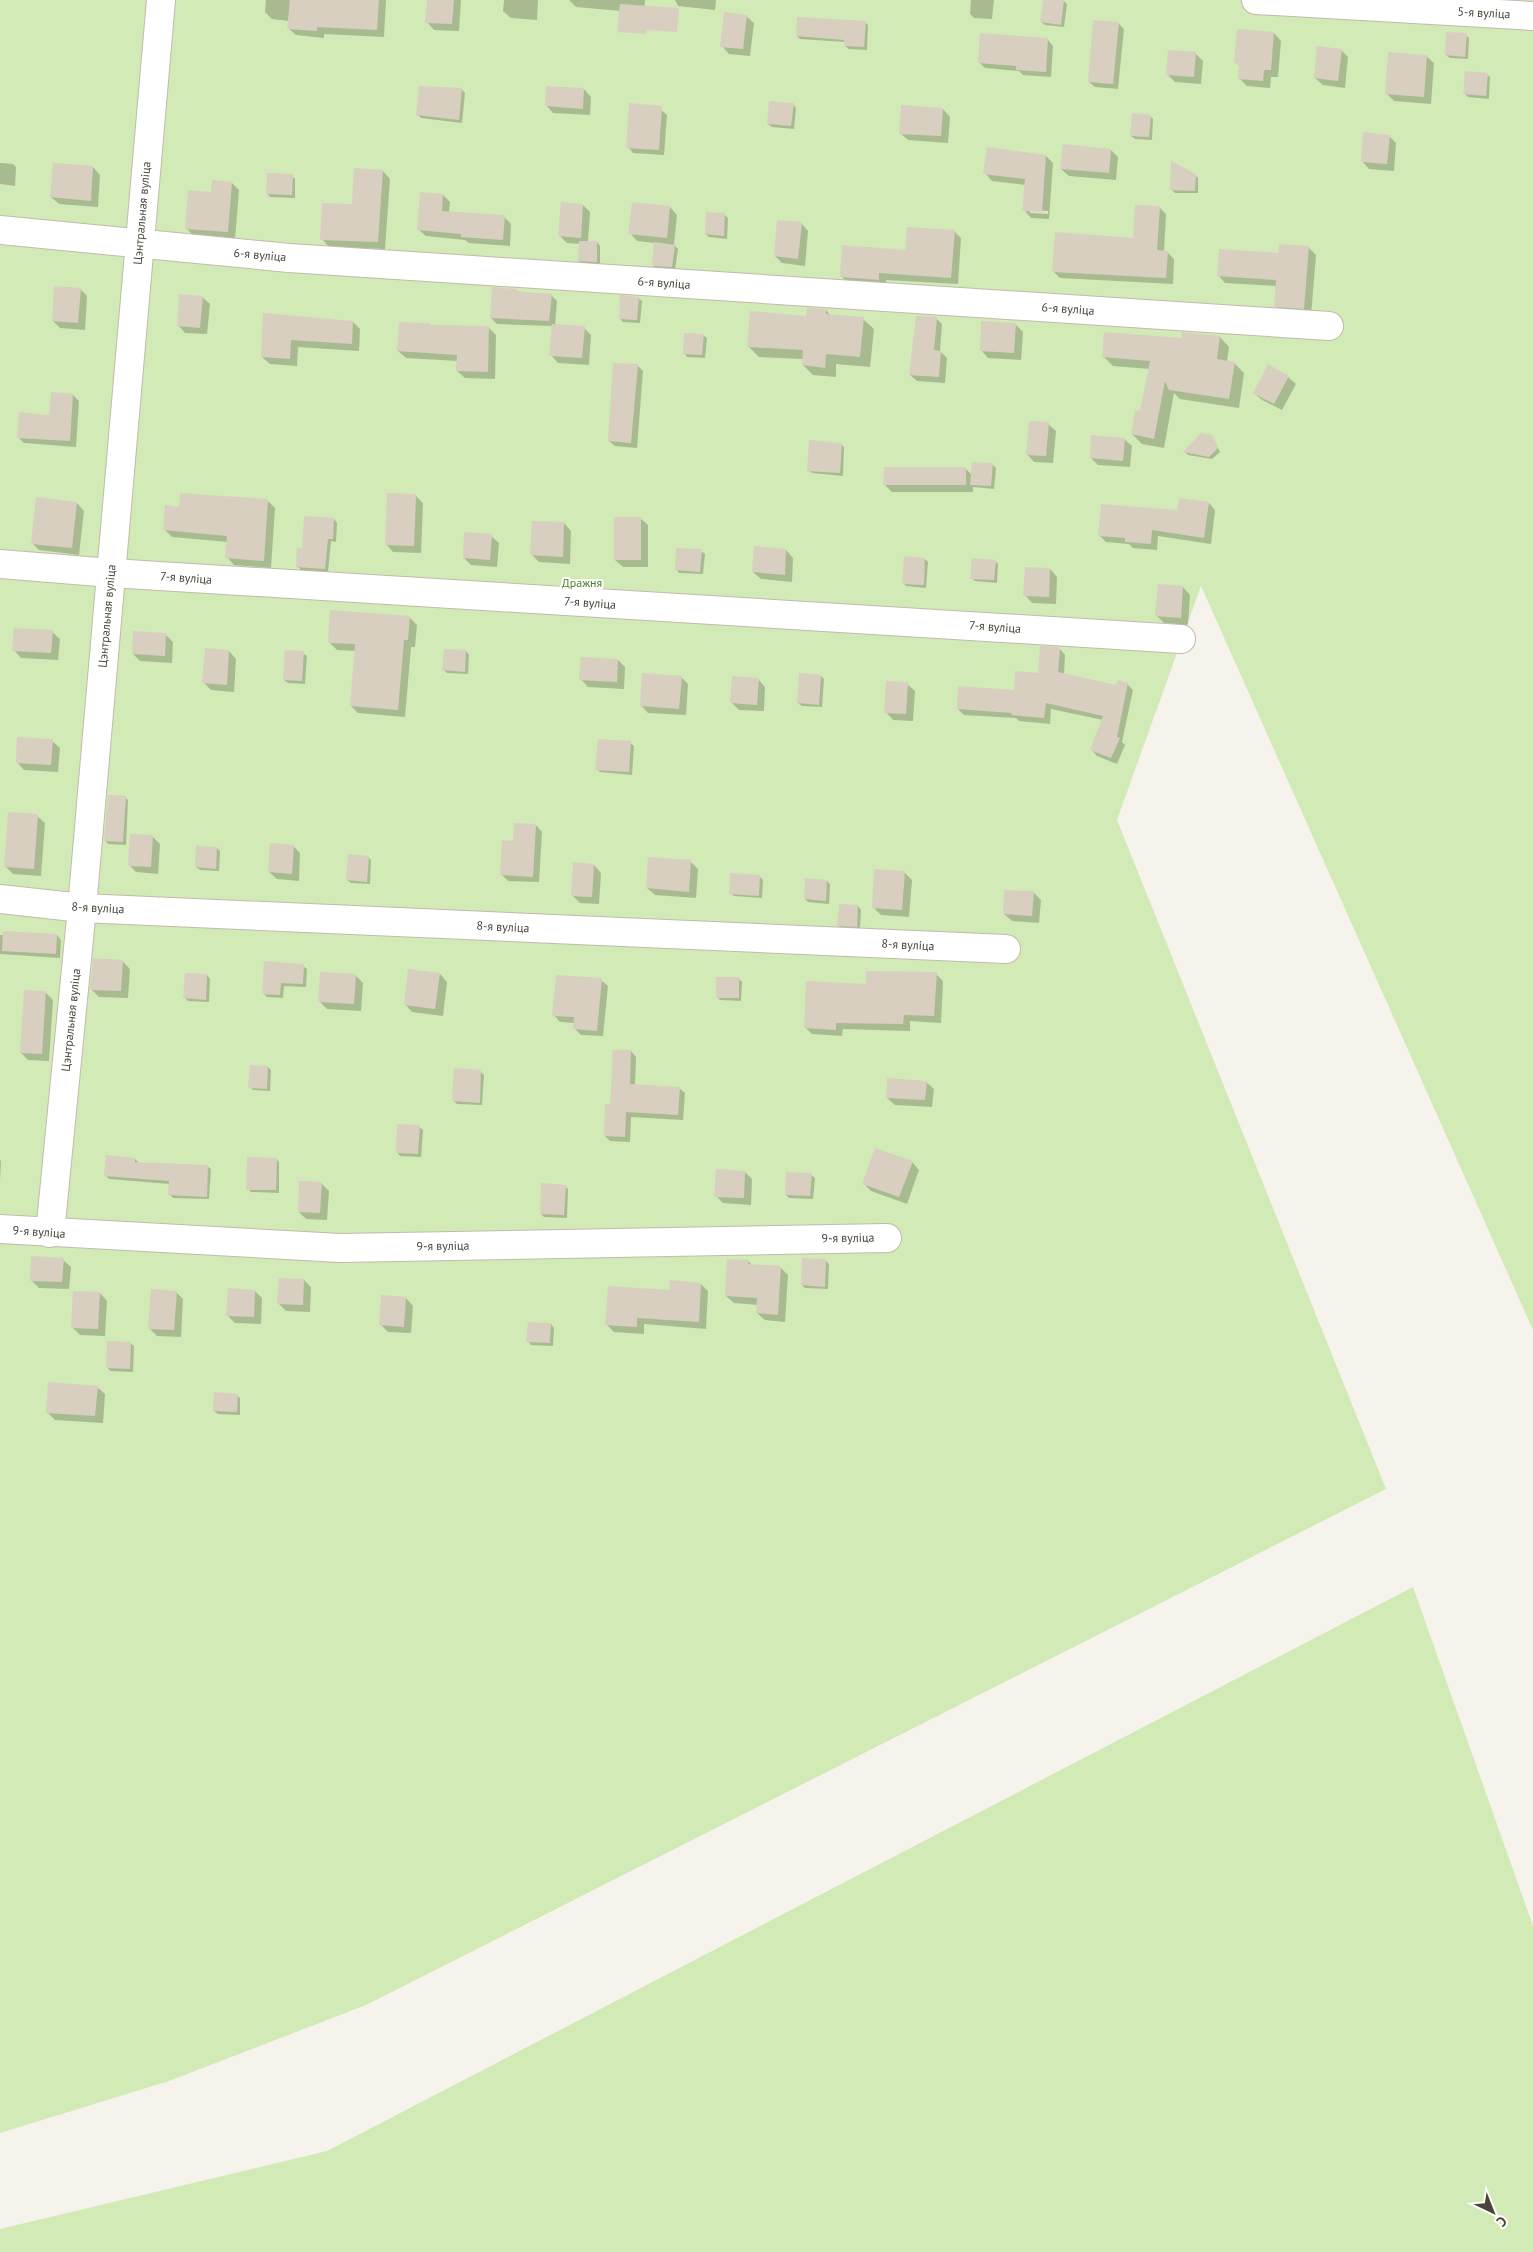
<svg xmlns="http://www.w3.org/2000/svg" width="1533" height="2252" viewBox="0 0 1533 2252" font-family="'PT Sans',sans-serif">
<rect width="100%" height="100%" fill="#f6f3ec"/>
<g fill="#d2eab5">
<polygon points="0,0 1533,0 1533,1330 1201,586 1117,820 1386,1489 366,2005 169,2081 0,2133"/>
<polygon points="1413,1587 1533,1926 1533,2252 0,2252 0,2229 327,2151"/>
</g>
<g fill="#0003" fill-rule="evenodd">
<polygon points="266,0 386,0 384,37 324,34 324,38 296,35 288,28 289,21 272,19 265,12"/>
<polygon points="428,0 461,0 459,31 434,30 427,22"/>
<polygon points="504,0 538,0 537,20 511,18 503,11"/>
<polygon points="569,0 645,0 644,13 576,7"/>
<polygon points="675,0 716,0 715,10 678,6"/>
<polygon points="971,0 994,0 992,19 974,18 970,14"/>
<polygon points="1044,0 1063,0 1067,4 1064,27 1045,25 1041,22"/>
<polygon points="746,16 754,23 750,56 729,54 722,46"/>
<polygon points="865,22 868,25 867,50 849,49 845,46 845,42 800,39 797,36"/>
<polygon points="1118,23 1124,29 1118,89 1095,87 1089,82"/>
<polygon points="1274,33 1281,41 1278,77 1271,77 1270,88 1247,86 1240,79 1241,67 1235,62"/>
<polygon points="1466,35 1469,38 1468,59 1450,58 1446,55"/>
<polygon points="1048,40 1053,46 1051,77 1023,75 1019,71 985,68 979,62"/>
<polygon points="1341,50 1348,57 1345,88 1323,85 1315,78"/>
<polygon points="1195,53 1203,61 1201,84 1175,82 1168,75"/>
<polygon points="1426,56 1434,63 1431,104 1394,101 1387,94"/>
<polygon points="1487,74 1490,77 1489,99 1468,97 1465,94"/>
<polygon points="461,89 465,93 462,123 421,118 418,115"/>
<polygon points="584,89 591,97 590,115 553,113 546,105"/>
<polygon points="793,104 796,108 794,129 772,127 768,124"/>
<polygon points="943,109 950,117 948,143 908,140 900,133"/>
<polygon points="661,110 667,115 664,155 633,153 628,147"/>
<polygon points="1150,116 1153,119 1152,140 1135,139 1131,136"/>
<polygon points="1389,136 1396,143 1394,171 1369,169 1362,161"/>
<polygon points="1111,150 1118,157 1116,180 1069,176 1061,169"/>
<path d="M1046,156L1053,163L1049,219L1031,218L1024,210L1026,185L992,181L985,173ZM1030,210L1048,211V214L1030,213Z"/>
<polygon points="0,163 13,164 16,167 15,186 0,184"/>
<polygon points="93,167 100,175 98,207 59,204 51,197"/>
<polygon points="383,171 390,179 385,249 329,247 322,239"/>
<polygon points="1195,175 1198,178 1198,193 1175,193 1171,189"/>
<polygon points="292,176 295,179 295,198 270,197 267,193"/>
<polygon points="232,183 239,190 235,239 194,236 186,228 212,193"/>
<polygon points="443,195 450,202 449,213 504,217 511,224 510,246 469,243 465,240 426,236 419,230"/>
<polygon points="633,203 670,207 677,215 674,245 678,249 675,270 656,269 653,266 655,243 637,241 630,233"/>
<polygon points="583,205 590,212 588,242 597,242 600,246 600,265 583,264 579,261 580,244 567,243 560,236"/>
<polygon points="1159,207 1166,214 1164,252 1167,252 1174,259 1173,284 1060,278 1053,271 1134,240"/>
<polygon points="725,215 728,218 727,239 709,237 706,234"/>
<polygon points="801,223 808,231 805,266 782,263 775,256"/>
<polygon points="954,231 961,238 958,284 886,280 886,287 849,284 842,277"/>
<polygon points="1308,247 1316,255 1311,316 1283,314 1276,306 1277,286 1225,283 1218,275 1279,254"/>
<polygon points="80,289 87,296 85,330 60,328 53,321"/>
<polygon points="516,290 519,293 551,295 557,301 555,326 584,328 591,335 589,365 558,363 551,355 553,326 497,324 491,318"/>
<polygon points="202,297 210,304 207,334 185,333 178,325"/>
<polygon points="638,298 642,301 640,323 623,322 620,319"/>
<polygon points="826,310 831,316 863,319 874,329 870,367 836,364 836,377 813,375 803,365 803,359 759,357 748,346 807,317"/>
<polygon points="264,315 353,322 360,329 359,351 298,347 297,366 270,364 262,357"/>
<polygon points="936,318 942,324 940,351 947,358 945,383 917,381 910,375"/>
<polygon points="1015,324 1023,332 1021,360 988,358 981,350"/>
<polygon points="431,326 488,327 496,335 495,379 465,378 457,371 458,361 406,358 398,351"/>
<polygon points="703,335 707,338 705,358 687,357 684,353"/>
<polygon points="1220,337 1229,347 1227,362 1234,363 1244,373 1239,408 1180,399 1174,393 1164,448 1142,444 1132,434 1141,412 1150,369 1113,366 1104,357 1183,339"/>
<polygon points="637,365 643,371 637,448 615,446 609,441"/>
<polygon points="1288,377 1296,384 1282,410 1262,400 1254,393"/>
<polygon points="52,394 73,395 79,401 76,447 24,443 18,437 50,416"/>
<polygon points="1048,424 1056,431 1053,463 1034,462 1027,454"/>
<polygon points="1212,436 1220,452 1212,459 1188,455 1185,452"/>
<polygon points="1124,439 1132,446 1130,467 1098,465 1091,458"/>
<polygon points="841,444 844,447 843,476 812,473 808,470"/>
<polygon points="992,464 996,468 994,489 973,487 973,492 892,492 885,485 966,469 972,475"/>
<polygon points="416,496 423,503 421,553 393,552 386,544"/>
<polygon points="268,501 275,508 271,568 234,565 227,557 228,542 172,537 164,529 180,508"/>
<polygon points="77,503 84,511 79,555 39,550 32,543"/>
<polygon points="1209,503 1215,510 1211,544 1158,536 1157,550 1133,548 1129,544 1106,542 1099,535"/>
<polygon points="640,518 648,525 648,567 623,567 615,560"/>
<polygon points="334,519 337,523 336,542 331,541 328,572 301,570 297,566 303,549"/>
<polygon points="564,523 571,531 570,564 539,562 532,555"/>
<polygon points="491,536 499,543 497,567 471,565 464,558"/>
<polygon points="786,550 793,558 792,582 761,579 753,572"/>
<polygon points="701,551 705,554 703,574 679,573 676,569"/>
<polygon points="925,559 928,562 926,588 906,586 903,583"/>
<polygon points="995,561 998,564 997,583 975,581 971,578"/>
<polygon points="1050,569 1057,577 1056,604 1032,603 1025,595"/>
<polygon points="1183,587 1190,595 1188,625 1164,623 1156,615"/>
<polygon points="409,617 417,625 415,647 411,647 405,717 358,713 351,706 355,651 337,650 329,642"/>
<polygon points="52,632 60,639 58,660 21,658 14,650"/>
<polygon points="166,635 173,642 172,663 140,661 133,654"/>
<polygon points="1059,648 1065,655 1064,675 1117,686 1127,684 1133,690 1122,742 1125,745 1117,764 1097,756 1091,749 1103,720 1051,709 1050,724 1019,721 1016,718 964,715 958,709 1015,691 1039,674"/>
<polygon points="229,651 236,659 234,692 211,690 204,683"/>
<polygon points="466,651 469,655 468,674 447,673 444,670"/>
<polygon points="303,653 307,656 305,684 288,683 284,680"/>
<polygon points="618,660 625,667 624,689 588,687 581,679"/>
<polygon points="821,676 824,679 822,707 802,706 798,703"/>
<polygon points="681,677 688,684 686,715 648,713 641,705"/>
<polygon points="758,679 765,687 764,711 739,710 731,702"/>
<polygon points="907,684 915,691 913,721 893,720 886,712"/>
<polygon points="52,741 60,748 58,772 24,770 17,762"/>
<polygon points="630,743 634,746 632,775 600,772 597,769"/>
<polygon points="125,797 128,800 126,845 108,844 105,840"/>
<polygon points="37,816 45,823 41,876 13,874 6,867"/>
<polygon points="536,825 542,832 539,882 508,881 501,874 514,842"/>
<polygon points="153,837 160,844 158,874 136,872 129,865"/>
<polygon points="293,846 300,853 299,881 277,879 269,872"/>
<polygon points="217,848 220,851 219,871 200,870 196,867"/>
<polygon points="368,857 371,860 370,884 351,883 347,880"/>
<polygon points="691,862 698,869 696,898 655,895 647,888"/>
<polygon points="574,864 594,865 601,873 599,904 580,903 572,895"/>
<polygon points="904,872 912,880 909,917 881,915 873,907"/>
<polygon points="731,875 760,877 763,880 762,898 734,896 730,893"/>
<polygon points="827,881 830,884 829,904 808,902 805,899"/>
<polygon points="1033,892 1041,900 1039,923 1012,921 1004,914"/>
<polygon points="858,906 861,910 860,930 842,929 838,925"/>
<polygon points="0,935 57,935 61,940 60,958 0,954"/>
<polygon points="122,961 130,969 128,998 99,997 91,989"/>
<polygon points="303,966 307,969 306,987 284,986 283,998 267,997 263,993"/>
<polygon points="440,974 447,982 443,1016 412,1012 405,1004"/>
<polygon points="936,974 943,981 941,1023 910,1021 910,1031 843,1029 842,1036 812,1034 805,1027 867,986"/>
<polygon points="207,975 210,979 209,1002 188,1001 185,998"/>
<polygon points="355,975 363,983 361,1011 327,1009 319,1001"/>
<polygon points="738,978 742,982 741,1001 720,1000 717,997"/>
<polygon points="601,980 608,986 603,1036 581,1035 574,1028 575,1023 560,1022 554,1015"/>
<polygon points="45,992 53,1000 49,1061 28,1060 21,1053"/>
<polygon points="631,1051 636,1057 635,1085 679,1088 685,1093 683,1120 631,1117 630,1142 610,1141 605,1136 611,1105"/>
<polygon points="268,1067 271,1070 270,1091 253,1090 250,1087"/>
<polygon points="480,1071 484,1075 482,1105 457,1104 454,1101"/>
<polygon points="926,1082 934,1089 932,1107 895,1105 887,1098"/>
<polygon points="419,1127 423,1130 421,1157 400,1156 397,1152"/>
<polygon points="135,1159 139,1163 207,1166 211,1169 209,1199 173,1198 170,1195 170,1184 109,1179 105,1175"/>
<polygon points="276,1159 279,1162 279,1193 251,1192 248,1189"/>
<polygon points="0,1160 1,1161 0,1180"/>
<polygon points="912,1162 919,1170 907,1204 871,1191 863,1183"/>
<polygon points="745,1172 752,1179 751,1205 723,1203 716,1196"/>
<polygon points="811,1175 815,1178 813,1199 789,1198 786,1195"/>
<polygon points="321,1183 329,1191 327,1220 306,1219 299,1212"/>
<polygon points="565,1186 568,1189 567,1218 544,1217 541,1214"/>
<polygon points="63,1260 71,1267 69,1289 39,1288 31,1280"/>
<polygon points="748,1261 752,1265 780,1267 788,1275 785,1322 765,1320 757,1313 758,1305 734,1303 726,1296"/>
<polygon points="826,1261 829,1264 828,1289 805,1288 802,1285"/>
<polygon points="304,1280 311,1287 310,1312 286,1311 278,1303"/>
<polygon points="701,1284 708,1291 706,1329 644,1324 644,1334 614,1332 607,1325"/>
<polygon points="255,1291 262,1298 261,1324 235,1323 227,1315"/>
<polygon points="176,1292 183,1299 181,1337 157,1336 149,1328"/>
<polygon points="100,1293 107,1301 105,1336 80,1335 72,1327"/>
<polygon points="406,1298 413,1306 411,1333 388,1332 380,1324"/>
<polygon points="551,1324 554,1328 553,1346 531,1345 528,1341"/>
<polygon points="130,1343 134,1346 133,1372 110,1371 107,1367"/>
<polygon points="97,1387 105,1394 103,1423 55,1420 47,1412"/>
<polygon points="237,1395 240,1398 240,1415 218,1414 214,1411"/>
</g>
<g fill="#d8cfc1">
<polygon points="290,0 379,0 377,30 317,27 317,31 287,29"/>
<polygon points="427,0 454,0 452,24 425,23"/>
<polygon points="1043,0 1064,0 1061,25 1040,22"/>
<polygon points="620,4 679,8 677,32 647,30 646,34 617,32"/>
<polygon points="724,12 747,15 743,49 720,47"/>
<polygon points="797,17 866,21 864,47 844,46 844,40 796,36"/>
<polygon points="1093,20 1119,22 1113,84 1088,82"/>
<polygon points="1237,29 1274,32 1271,70 1264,70 1263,81 1238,79 1239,65 1234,62"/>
<polygon points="1446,32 1467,33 1465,57 1445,55"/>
<polygon points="980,33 1048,38 1046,72 1016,70 1016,66 978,63"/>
<polygon points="1317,46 1342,49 1338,81 1314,78"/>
<polygon points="1168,50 1196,52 1194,77 1166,75"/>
<polygon points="1388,52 1427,55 1424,97 1385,94"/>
<polygon points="1465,71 1488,73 1486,96 1463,94"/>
<polygon points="419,86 462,88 459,120 416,115"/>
<polygon points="546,86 584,88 583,109 545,106"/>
<polygon points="769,101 794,103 791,126 767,124"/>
<polygon points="629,103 662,106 659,150 626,148"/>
<polygon points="901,105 943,108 941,136 899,134"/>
<polygon points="1132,113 1151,115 1149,137 1130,136"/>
<polygon points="1363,132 1390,135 1387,164 1361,162"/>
<polygon points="1063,144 1111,149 1109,173 1060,169"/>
<polygon points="987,147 1046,155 1042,212 1022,211 1025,179 983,174"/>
<polygon points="1171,161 1196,174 1195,191 1170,190"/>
<polygon points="53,163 93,166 91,201 50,197"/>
<polygon points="354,168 383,170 378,242 320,240 322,203 352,204"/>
<polygon points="267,173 293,174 292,195 266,194"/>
<polygon points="212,180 232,182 228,232 185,229 188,190 211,192"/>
<polygon points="420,192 443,194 442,211 505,215 503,240 461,237 461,234 417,230"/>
<polygon points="561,202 583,204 581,238 558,236"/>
<polygon points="632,202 670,206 667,238 628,234"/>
<polygon points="1135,205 1160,206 1157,250 1168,251 1166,278 1052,272 1055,232 1133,238"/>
<polygon points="706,212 725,213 724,236 705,234"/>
<polygon points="777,220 802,222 798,259 774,256"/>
<polygon points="907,227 955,230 951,278 879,273 879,280 840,277 842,245 905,250"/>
<polygon points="579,241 597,241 597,262 578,261"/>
<polygon points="654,242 675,245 672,267 652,266"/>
<polygon points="1279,244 1309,246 1304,309 1274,307 1276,280 1217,276 1219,249 1278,253"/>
<polygon points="54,286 81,288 78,323 52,321"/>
<polygon points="492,287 516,289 516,291 552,294 549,321 490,318"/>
<polygon points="179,294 203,296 200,328 177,326"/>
<polygon points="620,295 639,297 637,320 619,319"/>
<polygon points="807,308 826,309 826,314 864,317 860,357 826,354 825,368 802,365 803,350 747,347 750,311 806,316"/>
<polygon points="263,313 353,321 352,344 291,340 290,359 261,357"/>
<polygon points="916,316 937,317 934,350 941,351 939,377 909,375"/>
<polygon points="981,321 1016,323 1014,353 980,351"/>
<polygon points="399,322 430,323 430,325 489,326 488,372 456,371 457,355 397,351"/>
<polygon points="552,324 585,326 582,358 549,356"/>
<polygon points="1104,332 1182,338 1182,332 1220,336 1217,359 1235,362 1229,399 1169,390 1165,381 1154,439 1131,434 1135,410 1140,411 1150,361 1102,357"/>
<polygon points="684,333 704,334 702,355 683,354"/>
<polygon points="613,363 638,364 631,443 608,441"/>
<polygon points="1268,364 1289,376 1274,404 1253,393"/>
<polygon points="51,392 73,394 70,441 17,438 19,412 49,415"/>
<polygon points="1029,421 1049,422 1046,456 1026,455"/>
<polygon points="1201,433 1212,435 1218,448 1209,457 1183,452"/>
<polygon points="1091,435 1125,438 1123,461 1090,458"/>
<polygon points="809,440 842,443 840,473 807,471"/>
<polygon points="972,462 993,463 991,486 970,485"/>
<polygon points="884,467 966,467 966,485 883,485"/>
<polygon points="180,493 268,499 264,561 225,558 227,536 163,530 165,505 179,507"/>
<polygon points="387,493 416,494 414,546 385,545"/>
<polygon points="36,497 77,502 72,548 31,544"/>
<polygon points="1179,498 1209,502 1204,538 1152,530 1151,544 1125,542 1125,538 1098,536 1101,504 1177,510"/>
<polygon points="304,516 334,518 333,539 328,539 325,569 296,567 297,548 302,548"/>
<rect x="614" y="517" width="27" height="43"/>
<polygon points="532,521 564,522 563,557 530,555"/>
<polygon points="464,532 492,534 490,560 463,558"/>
<polygon points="754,546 786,549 785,575 752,572"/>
<polygon points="676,548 702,549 700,572 675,570"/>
<polygon points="904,556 925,558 924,585 902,584"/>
<polygon points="972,558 996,560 994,580 970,579"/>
<polygon points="1025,567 1050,568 1049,597 1023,596"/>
<polygon points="1158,584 1183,586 1181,618 1155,616"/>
<polygon points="330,610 410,616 408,640 404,640 398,710 350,706 355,644 328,643"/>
<polygon points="14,628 53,630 51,653 12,651"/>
<polygon points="133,631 166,633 165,656 132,654"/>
<polygon points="1040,646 1060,647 1058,672 1116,685 1118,680 1128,683 1117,737 1120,738 1111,758 1090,750 1103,716 1046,703 1044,718 1011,715 1012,713 957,709 958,686 1014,690 1015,671 1038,673"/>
<polygon points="205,648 229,650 227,685 202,683"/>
<polygon points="444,649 466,650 465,672 442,670"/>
<polygon points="285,650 304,651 302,681 283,680"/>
<polygon points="581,657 618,659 617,682 579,680"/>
<polygon points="642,673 682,676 679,709 640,706"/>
<polygon points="799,673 821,675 819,705 797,703"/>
<polygon points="732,676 759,678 757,705 730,703"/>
<polygon points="886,681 908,682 906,714 884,713"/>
<polygon points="17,737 53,739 51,765 16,763"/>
<polygon points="598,739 631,741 629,772 595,770"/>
<polygon points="108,795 126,796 123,842 104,841"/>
<polygon points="8,812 38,814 34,869 4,867"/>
<polygon points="514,823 536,824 533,877 500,875 502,840 513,841"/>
<polygon points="130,834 153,835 151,867 128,866"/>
<polygon points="270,843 294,845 292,874 268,872"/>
<polygon points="196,845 217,847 216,869 195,867"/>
<polygon points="348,854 369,856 367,882 346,880"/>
<polygon points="648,857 691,860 689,892 646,888"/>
<polygon points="573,862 594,864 592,897 571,896"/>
<polygon points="874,869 905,871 902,910 872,908"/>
<polygon points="730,873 760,875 759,896 729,894"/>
<polygon points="805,878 827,880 826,901 804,899"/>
<polygon points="1004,890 1034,891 1032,916 1003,914"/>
<polygon points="839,904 858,905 857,927 837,926"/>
<polygon points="3,931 57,934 56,954 2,951"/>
<polygon points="93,958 123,960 121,991 90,990"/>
<polygon points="264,961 304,964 303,984 281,983 280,995 262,994"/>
<polygon points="408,969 440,973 435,1009 404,1005"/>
<polygon points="866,971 937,972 934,1016 904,1015 903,1024 836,1023 836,1030 804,1028 806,981 866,984"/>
<polygon points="320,972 356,974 354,1004 318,1002"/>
<polygon points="185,973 207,974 206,1000 183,998"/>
<polygon points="556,975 602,978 597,1031 573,1029 574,1017 552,1016"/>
<rect x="716" y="977" width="23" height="21"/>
<polygon points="24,990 46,991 42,1054 20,1053"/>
<polygon points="613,1050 631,1050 630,1084 680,1087 678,1115 626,1112 625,1137 604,1136 605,1104 610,1104"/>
<polygon points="250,1065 268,1066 267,1089 248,1088"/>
<polygon points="454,1068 481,1070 480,1103 452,1101"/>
<polygon points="887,1078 927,1081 925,1100 886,1098"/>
<polygon points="397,1124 420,1125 418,1154 396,1153"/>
<polygon points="875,1148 913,1161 899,1197 862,1184"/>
<polygon points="106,1155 135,1158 135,1162 208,1165 207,1197 168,1195 169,1181 104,1176"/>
<polygon points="247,1157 277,1158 276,1190 246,1190"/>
<polygon points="716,1169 745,1171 744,1198 714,1197"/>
<polygon points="786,1172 812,1173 810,1196 785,1195"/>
<polygon points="299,1181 322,1182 320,1213 298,1212"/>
<polygon points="541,1183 566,1185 564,1215 540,1214"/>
<polygon points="31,1256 64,1258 62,1282 30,1281"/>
<polygon points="802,1258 826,1259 825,1287 801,1285"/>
<polygon points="727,1259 749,1260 748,1264 781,1266 778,1315 756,1313 757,1298 725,1296"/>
<polygon points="279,1278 304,1279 303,1305 277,1304"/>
<polygon points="670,1280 701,1283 699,1322 637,1318 637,1327 605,1325 608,1286 669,1290"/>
<polygon points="228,1288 255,1290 254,1317 226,1316"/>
<polygon points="151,1289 177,1291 174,1330 148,1329"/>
<polygon points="73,1291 100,1292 98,1329 71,1328"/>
<polygon points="381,1295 406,1297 404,1327 379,1325"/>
<polygon points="528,1322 551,1323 550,1343 526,1342"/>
<polygon points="107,1341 131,1342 130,1369 106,1368"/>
<polygon points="48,1382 98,1386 95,1416 46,1413"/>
<polygon points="214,1392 238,1394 237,1412 213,1411"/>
</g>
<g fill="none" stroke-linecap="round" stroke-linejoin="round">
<g stroke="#c2bbae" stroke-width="30">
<g id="minor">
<polyline points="1256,0 1533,16"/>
<polyline points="0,230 289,258 1329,326"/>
<polyline points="0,564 111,573 1181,639"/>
<polyline points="0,899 82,908 1006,949"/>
<polyline points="0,1229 340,1248 887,1238"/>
<polyline points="50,1233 82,908 161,0"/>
</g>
</g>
<use href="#minor" stroke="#fff" stroke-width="28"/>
</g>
<g text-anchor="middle" stroke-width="4" stroke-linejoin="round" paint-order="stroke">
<g font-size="12" fill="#4b4439" stroke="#fff">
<text transform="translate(1484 13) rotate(3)" y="4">5-я вуліца</text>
<text transform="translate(142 213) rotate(-85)" y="4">Цэнтральная вуліца</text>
<text transform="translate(260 255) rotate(5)" y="4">6-я вуліца</text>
<text transform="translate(664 283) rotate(4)" y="4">6-я вуліца</text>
<text transform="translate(1068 309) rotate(4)" y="4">6-я вуліца</text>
<text transform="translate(186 578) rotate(4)" y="4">7-я вуліца</text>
<text transform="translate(590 603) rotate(4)" y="4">7-я вуліца</text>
<text transform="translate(107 616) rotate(-85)" y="4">Цэнтральная вуліца</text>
<text transform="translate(995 627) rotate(4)" y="4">7-я вуліца</text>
<text transform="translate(98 908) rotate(3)" y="4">8-я вуліца</text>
<text transform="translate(503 927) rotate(3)" y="4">8-я вуліца</text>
<text transform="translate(908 945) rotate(3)" y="4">8-я вуліца</text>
<text transform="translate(71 1020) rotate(-84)" y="4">Цэнтральная вуліца</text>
<text transform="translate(39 1232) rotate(4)" y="4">9-я вуліца</text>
<text transform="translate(848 1238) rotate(-1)" y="4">9-я вуліца</text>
<text transform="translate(443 1246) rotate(-1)" y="4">9-я вуліца</text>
</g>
<g font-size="12" fill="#4a7f2a" stroke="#fff">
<text x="582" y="587">Дражня</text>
</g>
</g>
<g transform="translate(1493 2212) rotate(137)" stroke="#ffffff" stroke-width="4" paint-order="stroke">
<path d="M0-4L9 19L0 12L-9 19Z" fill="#4b4439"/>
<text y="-8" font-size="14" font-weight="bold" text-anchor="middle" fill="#4b4439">С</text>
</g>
</svg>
